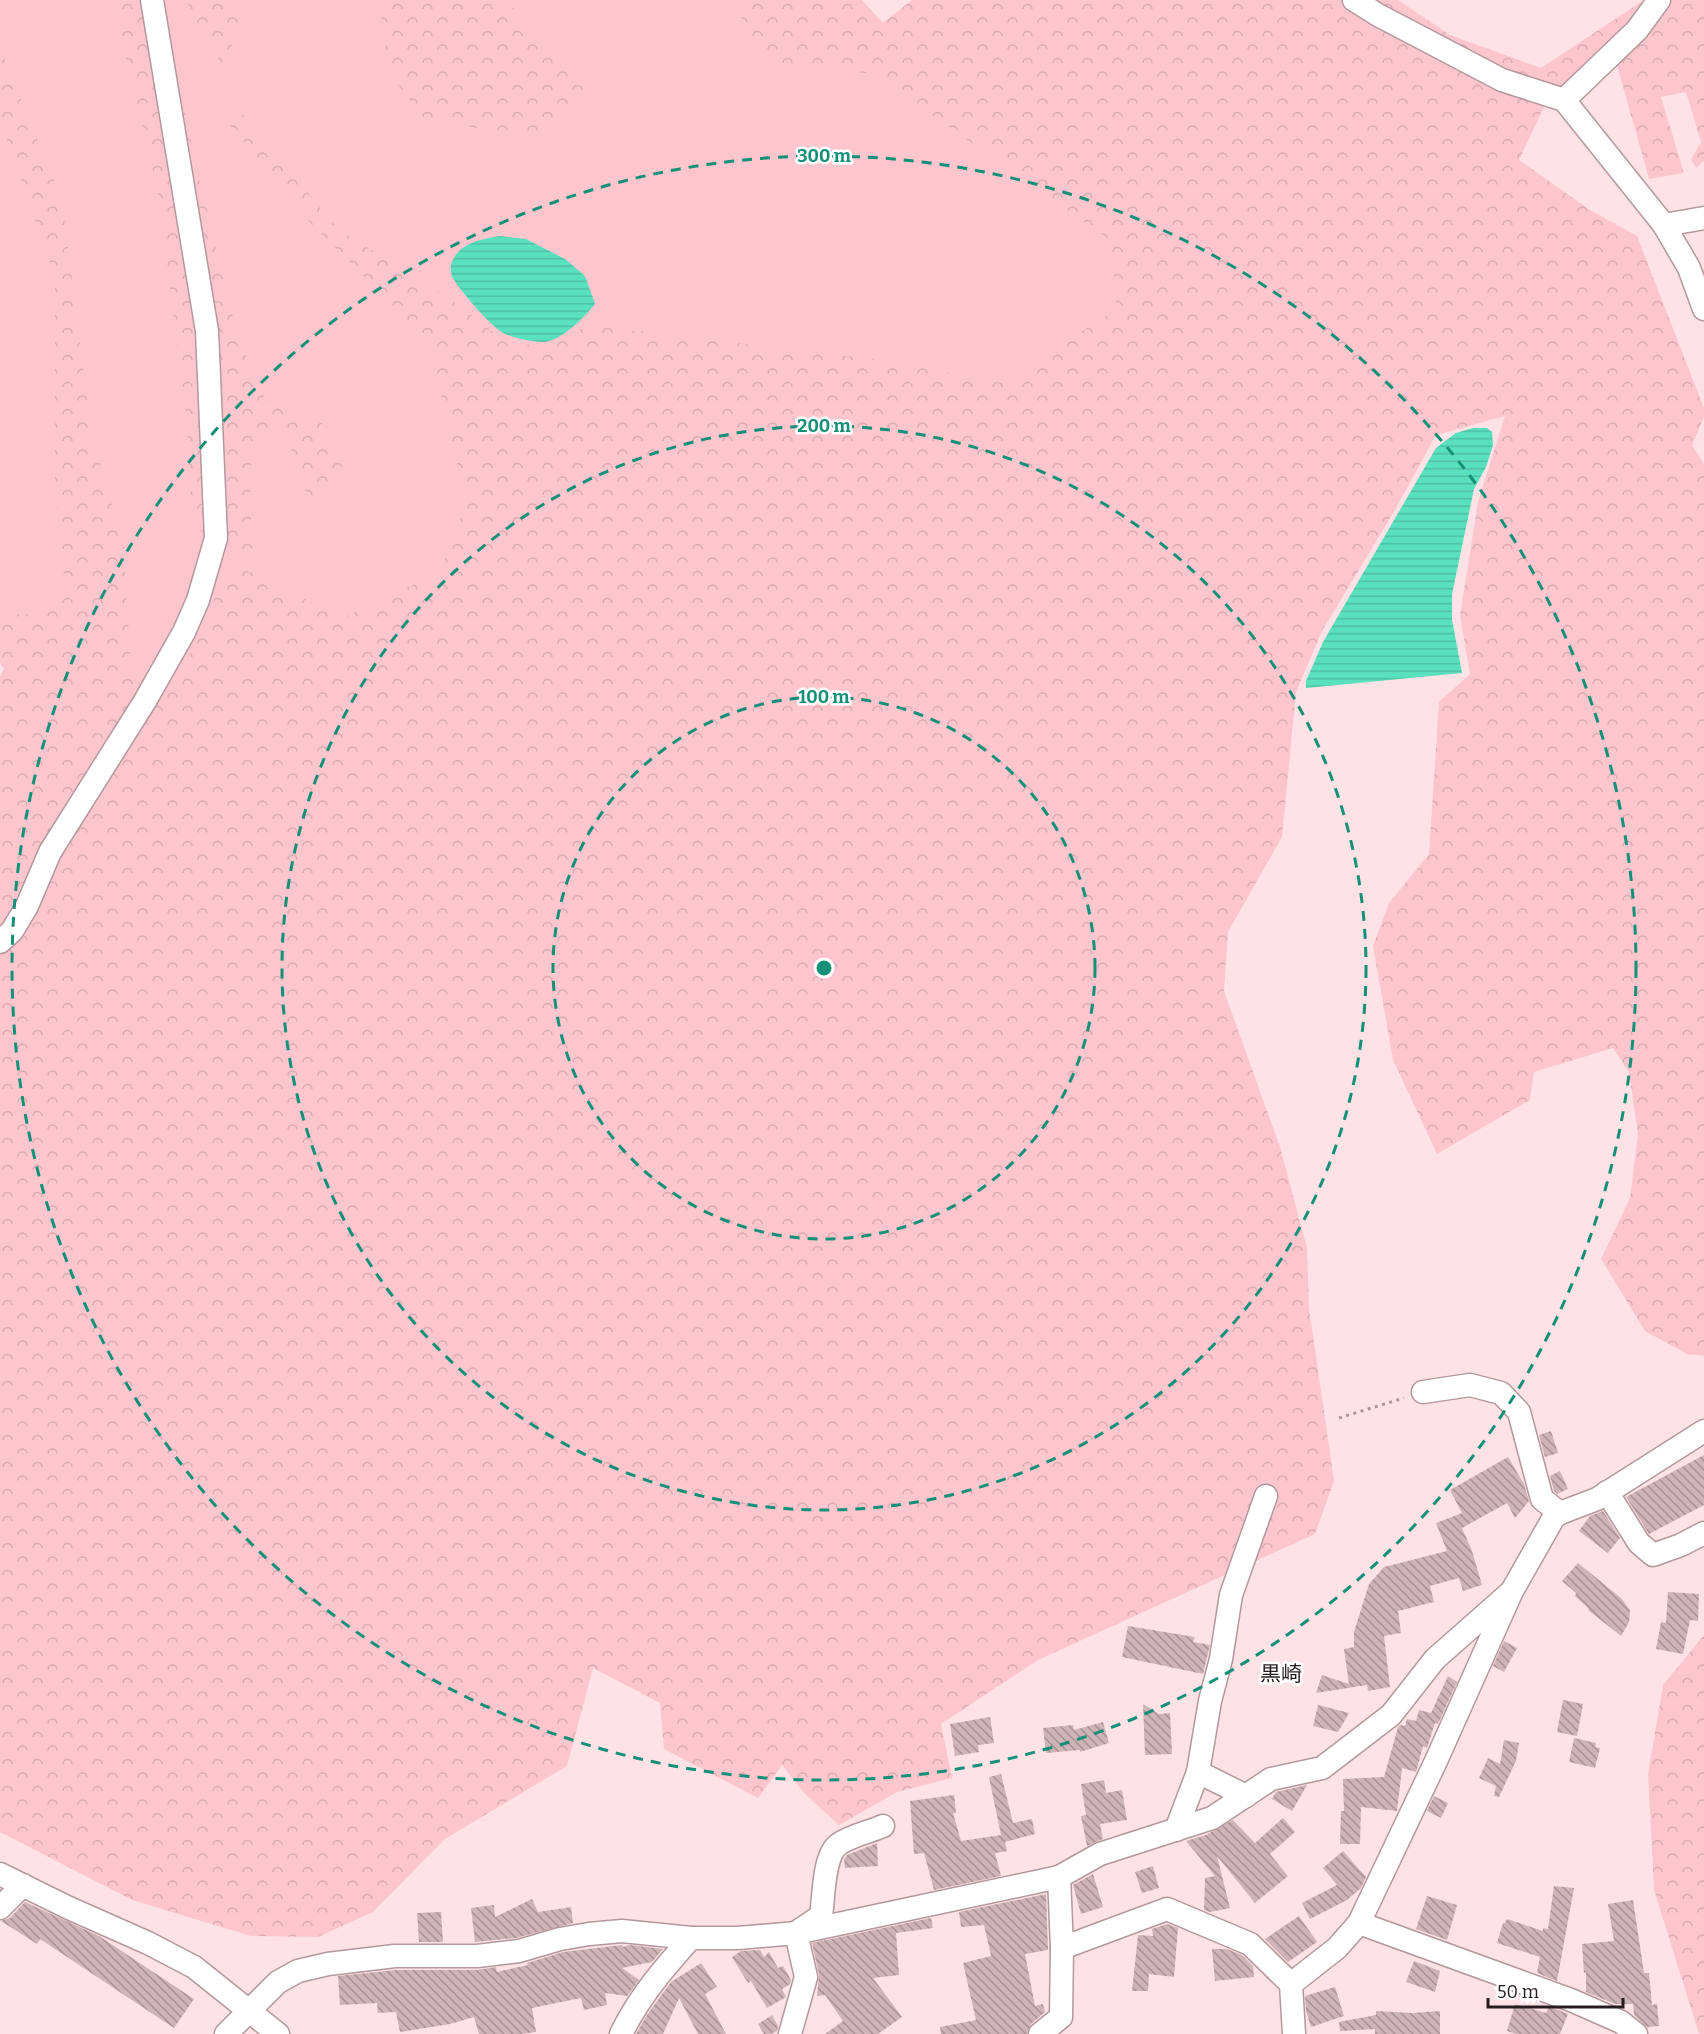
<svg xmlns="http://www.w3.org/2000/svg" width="1704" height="2034" viewBox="0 0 1704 2034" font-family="Bitter,'Noto Sans JP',serif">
<defs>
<pattern id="forest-crowns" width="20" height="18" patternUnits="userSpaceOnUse" patternTransform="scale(1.5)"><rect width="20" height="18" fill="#fdc6cf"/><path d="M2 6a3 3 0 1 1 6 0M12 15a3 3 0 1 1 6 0" fill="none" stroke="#d9aab1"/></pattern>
<pattern id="water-rules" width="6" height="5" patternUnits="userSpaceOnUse" patternTransform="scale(1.5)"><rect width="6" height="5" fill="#59e0bd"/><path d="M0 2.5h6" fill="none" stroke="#4dc0a2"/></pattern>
<pattern id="building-back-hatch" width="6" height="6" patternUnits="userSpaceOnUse" patternTransform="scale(1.5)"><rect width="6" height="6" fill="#ceb3b7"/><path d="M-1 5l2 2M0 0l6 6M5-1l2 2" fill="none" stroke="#a79194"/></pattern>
</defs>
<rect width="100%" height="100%" fill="#fee2e6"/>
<g fill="#fdc6cf">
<polygon points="0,0 734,0 875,71 1112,239 1121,310 1003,385 543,352 430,340 473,504 444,576 170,702 124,670 87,441 58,201 0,54"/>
<polygon points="0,109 59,279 68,576 65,599 53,617 0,622"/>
</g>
<g fill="url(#forest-crowns)">
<polygon points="118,0 161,0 196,165 238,337 265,399 326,425 342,466 322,502 308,498 286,434 257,430 250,469 251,524 255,547 238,555 193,526 186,415 159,198 117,18"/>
<polygon points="186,0 236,0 241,29 221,63 205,38"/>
<polygon points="378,0 506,0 558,60 588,87 537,141 423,117 390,74"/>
<polygon points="731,0 862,0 883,23 912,0 1342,0 1385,29 1544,107 1519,160 1590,210 1637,236 1704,408 1704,417 1692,445 1704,464 1704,1356 1687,1354 1645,1331 1601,1259 1630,1198 1638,1134 1629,1072 1613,1048 1534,1072 1530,1100 1437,1154 1393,1060 1373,946 1389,903 1429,854 1439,702 1470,674 1460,615 1478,502 1505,416 1436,435 1395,510 1322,631 1296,692 1282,837 1228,932 1224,991 1280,1147 1307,1248 1309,1308 1334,1481 1315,1534 1038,1660 941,1724 952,1778 897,1792 839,1825 805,1794 782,1765 758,1798 664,1749 660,1703 593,1668 567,1766 445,1839 373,1912 318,1937 251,1936 132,1900 0,1832 0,676 4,669 0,663 0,616 50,612 61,595 64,577 55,484 55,279 0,119 0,47 62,200 92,438 123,539 131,666 168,694 209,616 219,584 241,568 343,618 440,572 466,503 429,341 314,227 229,124 237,107 339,230 459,305 499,337 543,349 588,325 887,361 1002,383 1117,309 1110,240 873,74 766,62"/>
<polygon points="1367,0 1398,0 1450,35 1541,68 1644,0 1704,0 1704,161 1696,168 1691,159 1701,142 1686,92 1661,97 1684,173 1649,179 1617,65 1604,49 1561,89 1514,77"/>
<polygon points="1704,1635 1704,2034 1699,2034 1654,1890 1648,1774 1663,1685"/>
</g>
<g fill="url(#water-rules)">
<path d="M500,236L526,239L565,259L585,276L595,304C585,317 561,341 544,342C532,342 514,338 503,333C491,326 460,291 453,278C451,276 451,268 451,265C457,243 482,239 500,236Z"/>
<polygon points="1473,428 1487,428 1492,432 1493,445 1486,467 1474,489 1452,594 1452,620 1462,673 1306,688 1306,681 1323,642 1436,448 1456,433"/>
</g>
<g fill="url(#building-back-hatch)">
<polygon points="1551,1431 1558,1453 1545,1457 1539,1435"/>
<polygon points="1704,1455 1704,1505 1649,1534 1626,1497"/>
<polygon points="1508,1457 1524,1484 1529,1501 1515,1518 1507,1503 1462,1528 1472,1551 1482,1585 1463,1591 1459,1578 1430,1586 1434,1602 1398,1611 1401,1633 1384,1636 1390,1687 1368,1691 1367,1685 1316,1693 1322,1675 1349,1684 1344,1649 1354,1647 1354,1632 1369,1584 1384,1567 1447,1551 1436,1523 1462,1513 1450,1490"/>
<polygon points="1560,1471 1568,1489 1557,1494 1554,1491 1550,1476"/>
<polygon points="1603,1511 1620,1538 1608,1553 1579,1531 1590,1516"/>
<polygon points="1578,1563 1621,1598 1630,1610 1629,1622 1621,1636 1588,1610 1589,1609 1575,1596 1576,1593 1562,1581"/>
<polygon points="1668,1592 1699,1594 1698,1621 1690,1620 1683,1654 1656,1649 1661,1622 1666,1623"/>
<polygon points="1128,1626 1195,1637 1193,1642 1210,1645 1203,1674 1122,1657"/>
<polygon points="1504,1641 1517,1648 1504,1672 1493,1666"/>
<polygon points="1448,1676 1457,1682 1438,1724 1435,1723 1427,1748 1423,1746 1416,1772 1402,1768 1397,1811 1361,1807 1360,1844 1340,1844 1341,1811 1344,1811 1343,1779 1384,1777 1398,1727 1400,1725 1405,1726 1407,1719 1416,1721 1419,1710 1431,1713"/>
<polygon points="1563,1700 1583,1704 1577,1736 1557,1732"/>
<polygon points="1143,1704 1159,1714 1170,1713 1172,1754 1145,1755"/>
<polygon points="1318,1705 1349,1713 1338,1732 1313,1726"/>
<polygon points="990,1717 994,1743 978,1745 979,1752 955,1756 950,1724"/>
<polygon points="1103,1722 1109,1743 1080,1752 1080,1750 1046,1753 1043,1728 1073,1725 1074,1730"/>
<polygon points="1574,1738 1596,1743 1595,1747 1600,1748 1595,1768 1569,1762"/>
<polygon points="1504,1740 1519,1743 1516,1761 1499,1797 1494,1796 1496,1786 1479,1778 1488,1758 1500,1764"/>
<polygon points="1001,1774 1013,1823 1032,1819 1035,1834 1005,1842 1007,1851 995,1853 1001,1876 934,1890 924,1853 914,1854 910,1801 954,1795 956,1813 953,1813 961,1841 1001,1835 989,1777"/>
<polygon points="1104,1780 1106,1793 1122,1790 1127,1820 1100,1824 1103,1839 1087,1846 1081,1816 1086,1815 1081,1784"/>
<polygon points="1307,1785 1292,1811 1272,1799 1276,1792"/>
<polygon points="1434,1796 1448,1803 1441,1818 1427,1811"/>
<polygon points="1283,1818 1295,1832 1270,1854 1288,1876 1255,1903 1217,1856 1230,1908 1210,1912 1204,1910 1205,1878 1215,1876 1186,1841 1206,1835 1233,1820 1255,1843"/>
<polygon points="877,1843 878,1866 845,1868 844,1859 847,1855"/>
<polygon points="1343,1851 1366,1877 1361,1888 1347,1900 1310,1919 1302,1903 1337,1885 1323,1868"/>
<polygon points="1153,1866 1159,1888 1142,1893 1135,1872"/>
<polygon points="1093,1874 1103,1907 1081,1914 1073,1885"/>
<polygon points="1554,1886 1574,1888 1557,1981 1537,1973 1540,1957 1497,1943 1503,1923 1505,1923 1507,1919 1543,1931 1543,1928 1548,1929"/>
<polygon points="1046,1894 1048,1950 1025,1954 1035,2006 1043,2004 1045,2012 1031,2024 1027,2034 941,2034 940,2027 976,2020 963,1963 991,1956 984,1925 961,1927 959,1912"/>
<polygon points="1427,1896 1457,1905 1447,1940 1416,1929"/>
<polygon points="532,1899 538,1912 571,1907 573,1923 516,1938 475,1942 471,1908 494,1905 495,1917"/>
<polygon points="1633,1900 1644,1973 1649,1973 1652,2005 1657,2004 1659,2026 1647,2027 1634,2015 1633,2004 1615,2004 1586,1992 1586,1972 1584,1973 1582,1944 1614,1941 1608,1904"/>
<polygon points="25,1902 99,1936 194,1999 174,2028 40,1939 37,1944 1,1921 10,1918"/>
<polygon points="441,1912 443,1942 419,1942 417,1913"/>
<polygon points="1299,1916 1317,1942 1288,1962 1265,1939"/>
<polygon points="931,1918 933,1928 896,1933 899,1975 873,1978 902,2017 878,2034 825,2034 843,2021 825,1995 817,1996 819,1975 812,1943"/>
<polygon points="1167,1924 1178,1928 1174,1977 1149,1974 1148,1991 1132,1991 1138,1935 1153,1936 1152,1929"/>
<polygon points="622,1945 622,1947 630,1945 663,1949 652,1962 622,1968 639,1980 627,1996 605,1993 607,2005 584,2010 581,1998 532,2008 536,2032 521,2034 479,2034 474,2017 450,2024 400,2032 396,2012 378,2013 377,2003 340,2005 338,1976 396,1970 477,1970 496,1967 497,1972 528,1965 527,1963 563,1952"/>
<polygon points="1212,1949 1227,1949 1242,1955 1253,1966 1254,1977 1215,1981"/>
<polygon points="760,1950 764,1957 769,1952 778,1968 783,1966 791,1980 790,1984 782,1989 786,1997 767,2008 751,1981 748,1983 732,1957 741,1951"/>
<polygon points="1414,1961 1440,1971 1435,1992 1406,1982"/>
<polygon points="701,1963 717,1987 705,1994 726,2034 698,2034 679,1998 663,2034 636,2034 647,2015 671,1982"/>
<polygon points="1335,1987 1344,2016 1311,2027 1306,2011 1305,1996"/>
<polygon points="1515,2004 1546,2013 1549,2006 1568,2014 1560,2034 1516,2034 1507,2031"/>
<polygon points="1376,2011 1412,2013 1440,2011 1440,2034 1375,2034 1375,2029 1340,2031 1339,2022 1376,2015"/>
<polygon points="772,2015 778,2026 777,2031 771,2034 764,2034 758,2024"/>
</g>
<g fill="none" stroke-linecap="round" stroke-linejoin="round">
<g stroke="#b3989c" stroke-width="25">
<g id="minor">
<polyline points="1354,0 1378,15 1502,80 1564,100 1664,225 1689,268 1704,309"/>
<polyline points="1564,100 1637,30 1659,0"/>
<polyline points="1664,225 1704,218"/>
<polyline points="0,942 12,931 27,906 50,852 145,701 184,632 198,600 216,538 207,331 152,0"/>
<polyline points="1423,1392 1470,1385 1501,1393 1519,1412 1542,1499 1560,1513"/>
<polyline points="1607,1492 1639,1543 1653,1555 1681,1545 1704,1533"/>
<polyline points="1198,1772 1246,1796"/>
<polyline points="1176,1830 1198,1772 1210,1701 1221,1659 1231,1595 1266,1496"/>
<polyline points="0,1874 69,1908 148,1943 194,1967 278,2034"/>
<polyline points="0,1908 23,1885"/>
<polyline points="1359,1923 1571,2000 1621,2022 1636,2034"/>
<path d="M800,1930L821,1916C824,1897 823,1855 839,1844C851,1836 869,1832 883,1826"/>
<polyline points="1062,1948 1167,1909 1250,1944 1291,1984 1294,2034"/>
<polyline points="1291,1984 1337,1948 1359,1923 1436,1761 1512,1591 1554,1517 1560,1513 1597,1499 1704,1431"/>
<polyline points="226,2034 278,1982 298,1971 328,1964 395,1956 477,1956 519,1951 560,1939 589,1934 622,1931 691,1938 738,1938 796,1933 1059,1877 1100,1854 1212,1818 1271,1779 1322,1768 1391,1715 1435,1659 1512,1591"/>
<path d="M621,2034C639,1997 664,1968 691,1938"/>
<polyline points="790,2034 806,1977 796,1933"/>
<polyline points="1040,2034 1061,2017 1062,1948 1059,1877"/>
</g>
</g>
<polyline stroke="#ab9699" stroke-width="3" stroke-dasharray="3 4.5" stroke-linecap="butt" points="1339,1418 1404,1398"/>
<use href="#minor" stroke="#fff" stroke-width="22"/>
</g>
<g fill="none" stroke="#149076" stroke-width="3" stroke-dasharray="10 8">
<circle cx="824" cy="968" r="271"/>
<circle cx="824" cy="968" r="542"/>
<circle cx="824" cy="968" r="812"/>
</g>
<g text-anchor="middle" stroke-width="5" stroke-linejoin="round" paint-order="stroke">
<g font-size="21" fill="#271d1e" stroke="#fff">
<text x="1281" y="1681">黒崎</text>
</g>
</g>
<circle cx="824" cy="968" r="9" fill="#149076" stroke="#fff" stroke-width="3"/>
<g font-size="18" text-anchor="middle" font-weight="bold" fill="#149076" stroke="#fff" stroke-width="5" stroke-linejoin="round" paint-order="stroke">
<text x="824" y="162">300 m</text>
<text x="824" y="432">200 m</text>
<text x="824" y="703">100 m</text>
</g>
<path d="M1488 1998v9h135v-9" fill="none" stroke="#271d1e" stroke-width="3"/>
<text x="1497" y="1998" font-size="18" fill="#271d1e" stroke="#ffffff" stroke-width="4.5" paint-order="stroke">50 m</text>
</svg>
